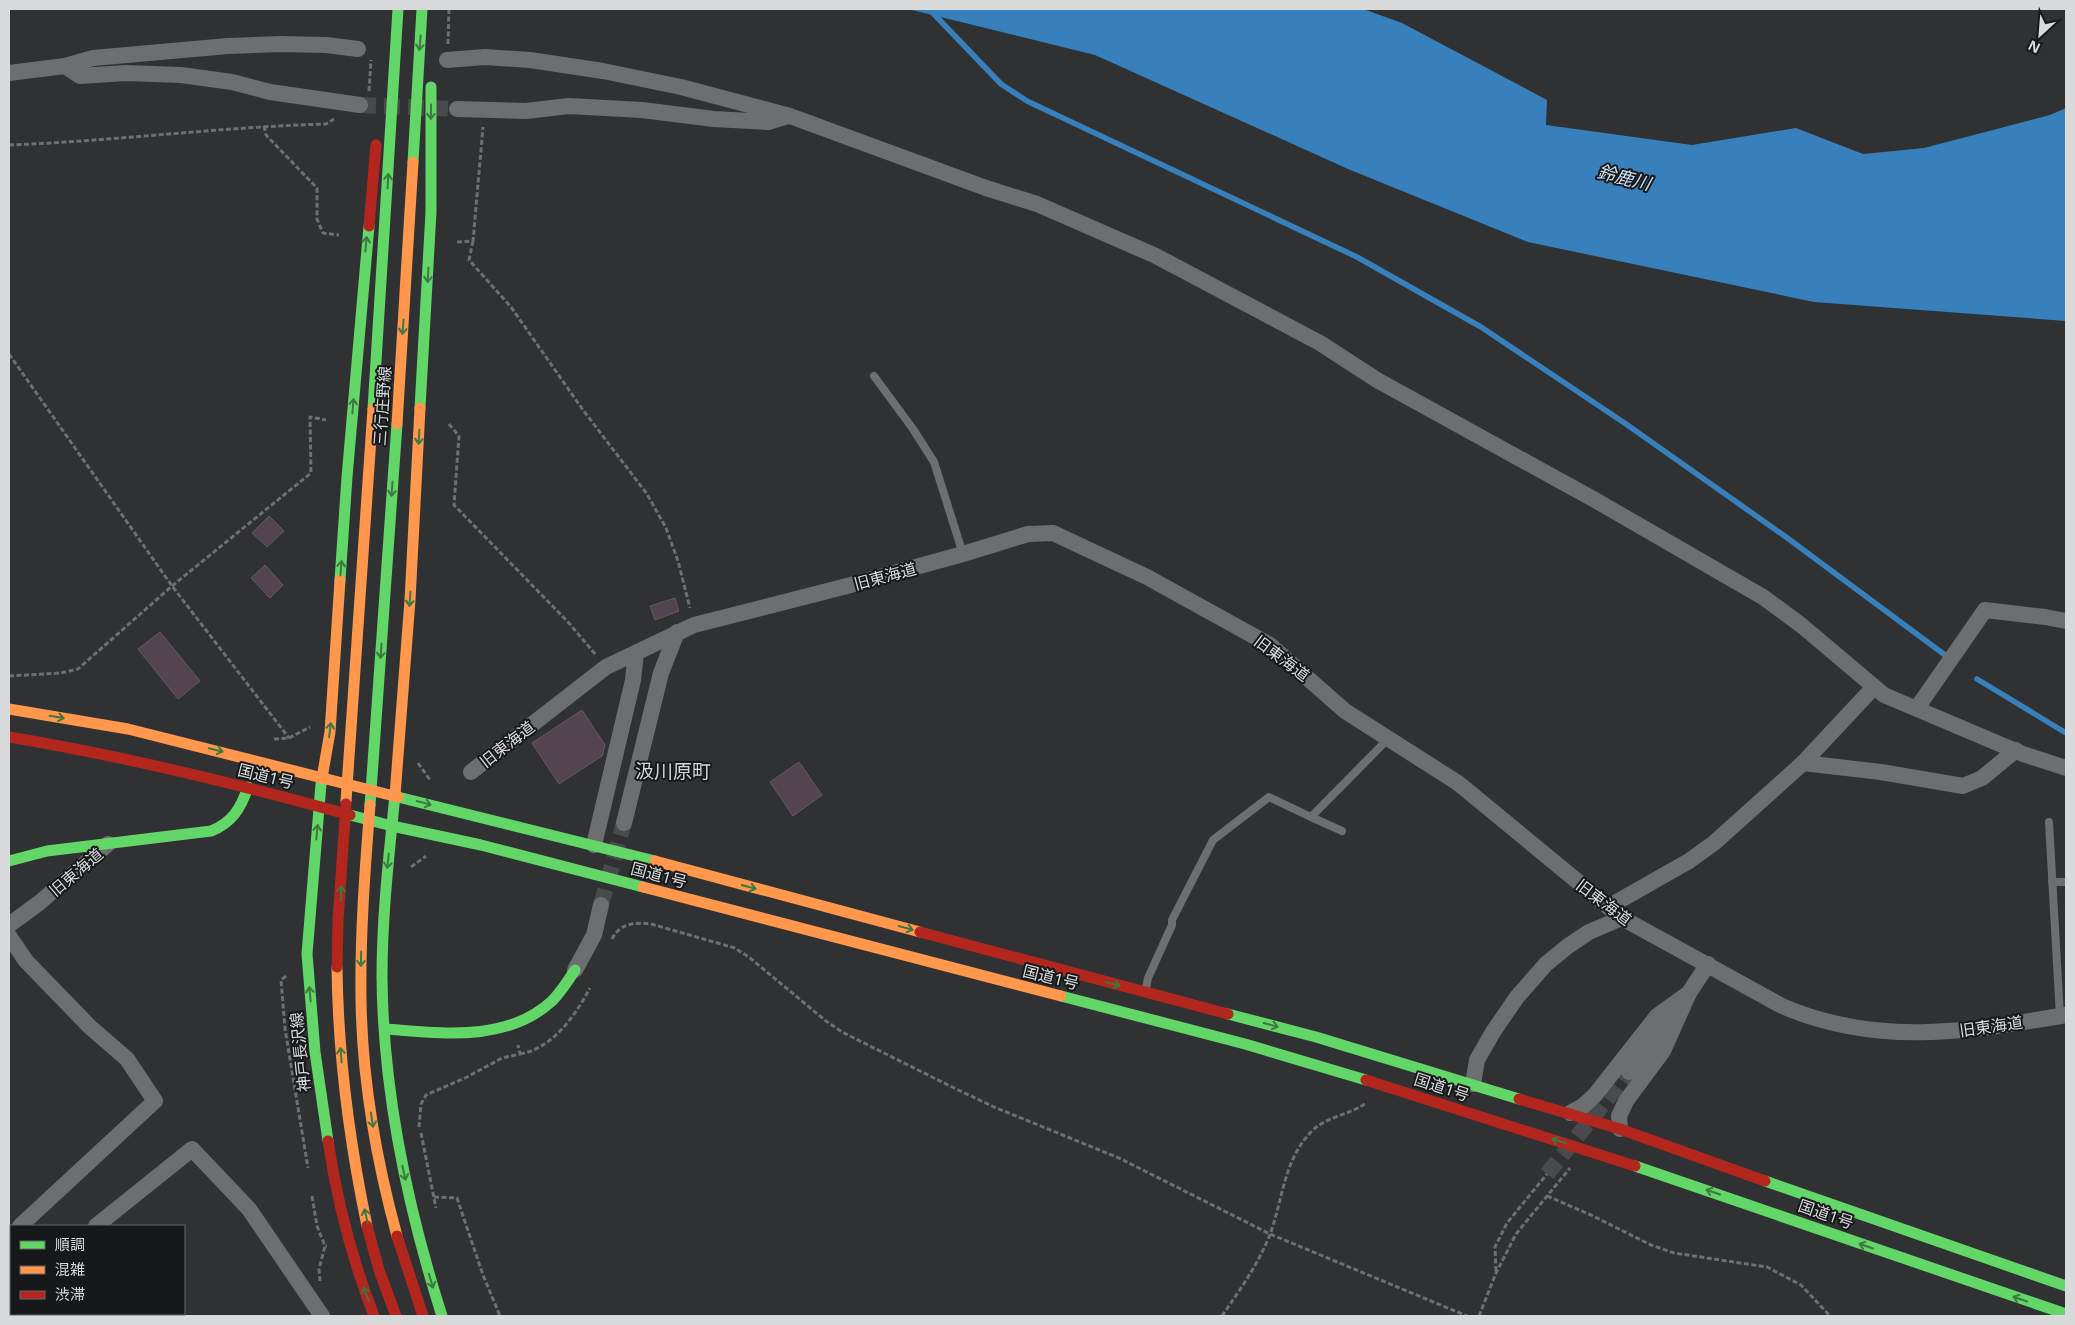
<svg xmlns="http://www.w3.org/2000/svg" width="2075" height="1325" viewBox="0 0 2075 1325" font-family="'Noto Sans','Noto Sans JP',sans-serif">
<rect width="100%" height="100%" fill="#2f3133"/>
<polygon fill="#3880bc" points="908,9 1363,9 1402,23 1547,100 1546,125 1692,145 1796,128 1863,154 1924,148 2050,115 2066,108 2066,321 1814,302 1528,242 1348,169 1095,55"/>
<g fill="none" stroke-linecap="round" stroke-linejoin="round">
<g stroke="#3880bc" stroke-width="5.5">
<polyline points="929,9 1001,84 1027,101 1357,257 1481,327 1626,424 1786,537 1949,658"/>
<polyline points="1977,679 2066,733"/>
</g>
</g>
<g fill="#53444f" stroke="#5d5e5f">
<polygon points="269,516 284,531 267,547 252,533"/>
<polygon points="265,565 283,585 270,598 251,578"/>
<polygon points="675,598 679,611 655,620 650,606"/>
<polygon points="160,632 200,681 178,699 138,649"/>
<polygon points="582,710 605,745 602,756 559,784 532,743"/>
<polygon points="799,762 822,795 793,816 770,782"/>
</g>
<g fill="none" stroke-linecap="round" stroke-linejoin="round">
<g stroke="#484a4c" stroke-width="16" stroke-dasharray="16 8" stroke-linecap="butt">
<polyline points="360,105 457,109"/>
<polyline points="601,905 624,823"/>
<polyline points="1547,1174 1629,1072"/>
</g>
<g stroke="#6e6f70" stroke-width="3" stroke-dasharray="5 2.5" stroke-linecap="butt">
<polyline points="448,44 449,9"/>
<polyline points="369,91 371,60"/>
<polyline points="264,126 266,135 317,188 317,219 323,233 339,235"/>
<path d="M9,145C115,141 220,127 326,124L334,119"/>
<polyline points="473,241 469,260 511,307 583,410 647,494 666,528 678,561 690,608"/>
<polyline points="457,242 473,241 483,127"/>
<polyline points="9,354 172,586 289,738"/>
<polyline points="449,424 459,436 454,505 568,622 596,655"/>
<polyline points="9,676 61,673 78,669 172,586 311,473 310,417 326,420"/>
<polyline points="274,739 289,738 310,727"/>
<polyline points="418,763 430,780"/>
<polyline points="411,867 426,856"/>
<path d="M612,939C620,923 635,922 651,924L735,948L750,958L826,1021L842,1032L952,1087L994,1107L1119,1158L1270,1234L1467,1316"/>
<polyline points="286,976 281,980 285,1029 308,1168"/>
<path d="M520,1054C553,1048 575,1016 590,988"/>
<polyline points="419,1127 421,1104 426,1095 467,1077 502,1058 520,1054 518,1045"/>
<polyline points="421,1133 436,1208"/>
<polyline points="312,1196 317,1226 325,1246 327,1246"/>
<polyline points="1547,1196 1591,1215 1651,1245 1674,1253 1767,1267 1801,1285 1830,1316"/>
<polyline points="434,1197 457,1198 483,1275 500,1316"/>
<polyline points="1496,1271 1495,1247 1507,1223 1547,1174"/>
<polyline points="320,1281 319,1269 325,1246"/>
<path d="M1222,1316C1239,1291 1257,1266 1269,1237C1283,1201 1283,1160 1312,1131C1327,1116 1350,1115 1366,1103"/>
<polyline points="1479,1316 1496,1273 1516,1234 1570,1168"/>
</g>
<g stroke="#6d6e70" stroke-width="8">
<polyline points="874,376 913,429 934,462 963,554"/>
<polyline points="1311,817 1342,831"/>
<polyline points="2049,822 2060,1017"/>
<polyline points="2052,882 2066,882"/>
<polyline points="1146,988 1148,978 1172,925 1172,920 1213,840 1269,797 1311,817 1387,740"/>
</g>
<g stroke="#6d6e70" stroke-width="16">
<polyline points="447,60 485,57 530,60 603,71 681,87 790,116 986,188 1037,204 1154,255 1320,343 1377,380 1595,500 1763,597 1801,625 1884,695 2023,754 2066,768"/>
<polyline points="65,66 80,76 126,73 181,75 232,82 270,92 360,105"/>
<polyline points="9,73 65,66 93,58 228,46 281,44 326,45 358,49"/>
<polyline points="457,109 526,111 569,106 642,110 714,119 768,122 788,116"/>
<polyline points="1917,708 1985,610 2045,617 2066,621"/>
<polyline points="1803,763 1881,772 1963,786 1982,778 2016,750"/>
<path d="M471,772L606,667L694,625L847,586L963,554L1028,534L1053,533L1147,577L1270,645L1345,711L1458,783L1622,918L1782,1006C1877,1047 1967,1032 2066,1015"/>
<polyline points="624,823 661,673 677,632"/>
<polyline points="594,845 633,680 636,653"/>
<polyline points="1608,907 1689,861 1714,843 1803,763 1874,687"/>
<polyline points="9,925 39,903 108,844"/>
<polyline points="9,936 26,961 90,1027 127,1059 155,1101 20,1226"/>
<polyline points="575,970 594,935 601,905"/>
<polyline points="1629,1072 1671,1017"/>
<polyline points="1473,1084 1477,1060 1493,1032 1517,997 1546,964 1568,946 1589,932 1622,918"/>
<polyline points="1570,1113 1583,1106 1595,1095 1657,1016 1689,993"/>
<polyline points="1620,1129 1619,1116 1626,1101 1663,1051 1689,993 1708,964"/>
<polyline points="96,1226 192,1149 249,1209 322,1316"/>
<polyline points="9,1236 11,1234"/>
<polyline points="9,1298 11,1296"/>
</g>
<g stroke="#63d668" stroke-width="11">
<polyline points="413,162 422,9"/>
<polyline points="420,408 431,212 431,87"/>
<polyline points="373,409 398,9"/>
<polyline points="340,580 347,477 369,226"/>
<polyline points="321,784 307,954 315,1052 328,1141"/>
<path d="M395,795C389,855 382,916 382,977C383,1093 407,1206 442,1316"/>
<polyline points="398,797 655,861"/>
<polyline points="370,805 397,424"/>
<polyline points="350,815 392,826 481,845 643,887"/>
<path d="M9,861L47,851L211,831C232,823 241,808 248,787"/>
<polyline points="1061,996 1245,1044 1366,1080"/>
<polyline points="1228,1014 1316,1037 1519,1099"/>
<path d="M385,1029C441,1033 506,1043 552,1001C561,992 568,981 575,970"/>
<polyline points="1635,1166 2066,1314"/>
<polyline points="1765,1181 2066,1286"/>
</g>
<g stroke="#ff974d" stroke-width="11">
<polyline points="397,424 413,162"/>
<polyline points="9,709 128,729 398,797"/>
<polyline points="322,778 330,732 340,580"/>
<polyline points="395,795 410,600 420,408"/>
<polyline points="346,801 373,409"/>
<path d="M370,805C365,870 360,934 361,999C362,1079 376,1159 397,1236"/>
<polyline points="655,861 920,932"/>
<polyline points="643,887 1061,996"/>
<path d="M337,967C338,1055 349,1140 367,1226"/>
</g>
<g stroke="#b3261e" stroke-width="11">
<polyline points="369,226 376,145"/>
<path d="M9,737C124,756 238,784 350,815"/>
<polyline points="920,932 1228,1014"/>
<polyline points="337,967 338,920 346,804"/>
<polyline points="1366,1080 1635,1166"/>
<polyline points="1519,1099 1620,1129 1765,1181"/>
<path d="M328,1141C337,1201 352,1259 374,1316"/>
<polyline points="367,1226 379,1270 396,1316"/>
<polyline points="397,1236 423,1316"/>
</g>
</g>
<defs><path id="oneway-shaft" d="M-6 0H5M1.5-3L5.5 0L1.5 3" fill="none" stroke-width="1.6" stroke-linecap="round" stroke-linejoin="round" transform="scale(1.25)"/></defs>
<g stroke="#3d7741">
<use href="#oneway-shaft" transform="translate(420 43) rotate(95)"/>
<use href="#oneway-shaft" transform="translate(431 112) rotate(91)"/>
<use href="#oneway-shaft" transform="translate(388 181) rotate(-87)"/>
<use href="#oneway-shaft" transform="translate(366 244) rotate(-85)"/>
<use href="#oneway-shaft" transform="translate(428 275) rotate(93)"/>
<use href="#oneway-shaft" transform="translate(403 327) rotate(94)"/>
<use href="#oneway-shaft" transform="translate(353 406) rotate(-85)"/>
<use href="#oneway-shaft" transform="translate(419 437) rotate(93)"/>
<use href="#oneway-shaft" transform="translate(392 489) rotate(94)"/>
<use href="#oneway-shaft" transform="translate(341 568) rotate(-86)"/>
<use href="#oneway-shaft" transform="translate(410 599) rotate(94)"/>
<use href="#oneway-shaft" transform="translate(381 651) rotate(94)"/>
<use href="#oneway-shaft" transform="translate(57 717) rotate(10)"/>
<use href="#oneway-shaft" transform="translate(330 730) rotate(-83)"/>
<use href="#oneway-shaft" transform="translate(216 750) rotate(14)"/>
<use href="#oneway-shaft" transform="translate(424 803) rotate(15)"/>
<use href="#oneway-shaft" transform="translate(317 832) rotate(-85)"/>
<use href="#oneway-shaft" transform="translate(388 861) rotate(96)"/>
<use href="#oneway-shaft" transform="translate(749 887) rotate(15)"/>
<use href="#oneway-shaft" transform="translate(341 893) rotate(-87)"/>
<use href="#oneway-shaft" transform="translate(906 928) rotate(15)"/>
<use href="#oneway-shaft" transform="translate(361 959) rotate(91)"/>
<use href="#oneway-shaft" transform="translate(1113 984) rotate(15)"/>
<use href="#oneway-shaft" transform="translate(310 994) rotate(-95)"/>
<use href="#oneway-shaft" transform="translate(1271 1025) rotate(15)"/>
<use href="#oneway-shaft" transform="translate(341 1055) rotate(-95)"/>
<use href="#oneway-shaft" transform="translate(372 1120) rotate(81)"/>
<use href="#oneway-shaft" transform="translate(1559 1141) rotate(-162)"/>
<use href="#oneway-shaft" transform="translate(404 1173) rotate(77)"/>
<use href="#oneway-shaft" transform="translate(1713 1192) rotate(-161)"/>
<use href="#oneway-shaft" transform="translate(366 1216) rotate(-103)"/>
<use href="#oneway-shaft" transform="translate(1866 1246) rotate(-161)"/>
<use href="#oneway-shaft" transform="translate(431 1281) rotate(73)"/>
<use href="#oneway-shaft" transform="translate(366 1294) rotate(-111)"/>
<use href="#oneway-shaft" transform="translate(2020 1299) rotate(-161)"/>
</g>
<g text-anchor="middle" stroke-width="4" stroke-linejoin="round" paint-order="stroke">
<g font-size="16" fill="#d8dadc" stroke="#17181a">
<text transform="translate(382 406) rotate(-86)" y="6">三行庄野線</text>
<text transform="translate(885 576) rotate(-15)" y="6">旧東海道</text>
<text transform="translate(1282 658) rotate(37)" y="6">旧東海道</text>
<text transform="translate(507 744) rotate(-38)" y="6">旧東海道</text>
<text transform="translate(266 776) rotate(14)" y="6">国道1号</text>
<text transform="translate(76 872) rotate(-40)" y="6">旧東海道</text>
<text transform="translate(659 875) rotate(15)" y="6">国道1号</text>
<text transform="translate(1604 902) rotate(37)" y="6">旧東海道</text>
<text transform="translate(1051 977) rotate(14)" y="6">国道1号</text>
<text transform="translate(1991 1026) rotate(-8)" y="6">旧東海道</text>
<text transform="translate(300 1052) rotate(-96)" y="6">神戸長沢線</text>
<text transform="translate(1442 1087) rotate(18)" y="6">国道1号</text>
<text transform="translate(1826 1214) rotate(19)" y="6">国道1号</text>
</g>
<g font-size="18" font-style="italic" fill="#d0e2f4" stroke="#17181a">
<text transform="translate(1624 178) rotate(14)" y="6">鈴鹿川</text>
</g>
<g font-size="19" fill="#d3d7db" stroke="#17181a">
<text x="673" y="778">汲川原町</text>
</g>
</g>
<rect width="2075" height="1325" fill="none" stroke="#d8dadc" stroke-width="20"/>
<rect x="10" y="1225" width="175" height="90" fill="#17181a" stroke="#646668"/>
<rect x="20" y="1241" width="25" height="8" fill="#63d668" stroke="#646668"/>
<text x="55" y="1250" font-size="15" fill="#d8dadc">順調</text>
<rect x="20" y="1266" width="25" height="8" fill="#ff974d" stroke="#646668"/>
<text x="55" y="1275" font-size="15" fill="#d8dadc">混雑</text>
<rect x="20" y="1291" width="25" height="8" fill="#b3261e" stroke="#646668"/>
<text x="55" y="1300" font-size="15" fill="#d8dadc">渋滞</text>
<g transform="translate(2040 35) rotate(206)" stroke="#17181a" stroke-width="4" paint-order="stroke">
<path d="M0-4L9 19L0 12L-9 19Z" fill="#d8dadc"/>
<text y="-8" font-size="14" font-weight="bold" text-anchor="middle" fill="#d8dadc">N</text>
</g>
</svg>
